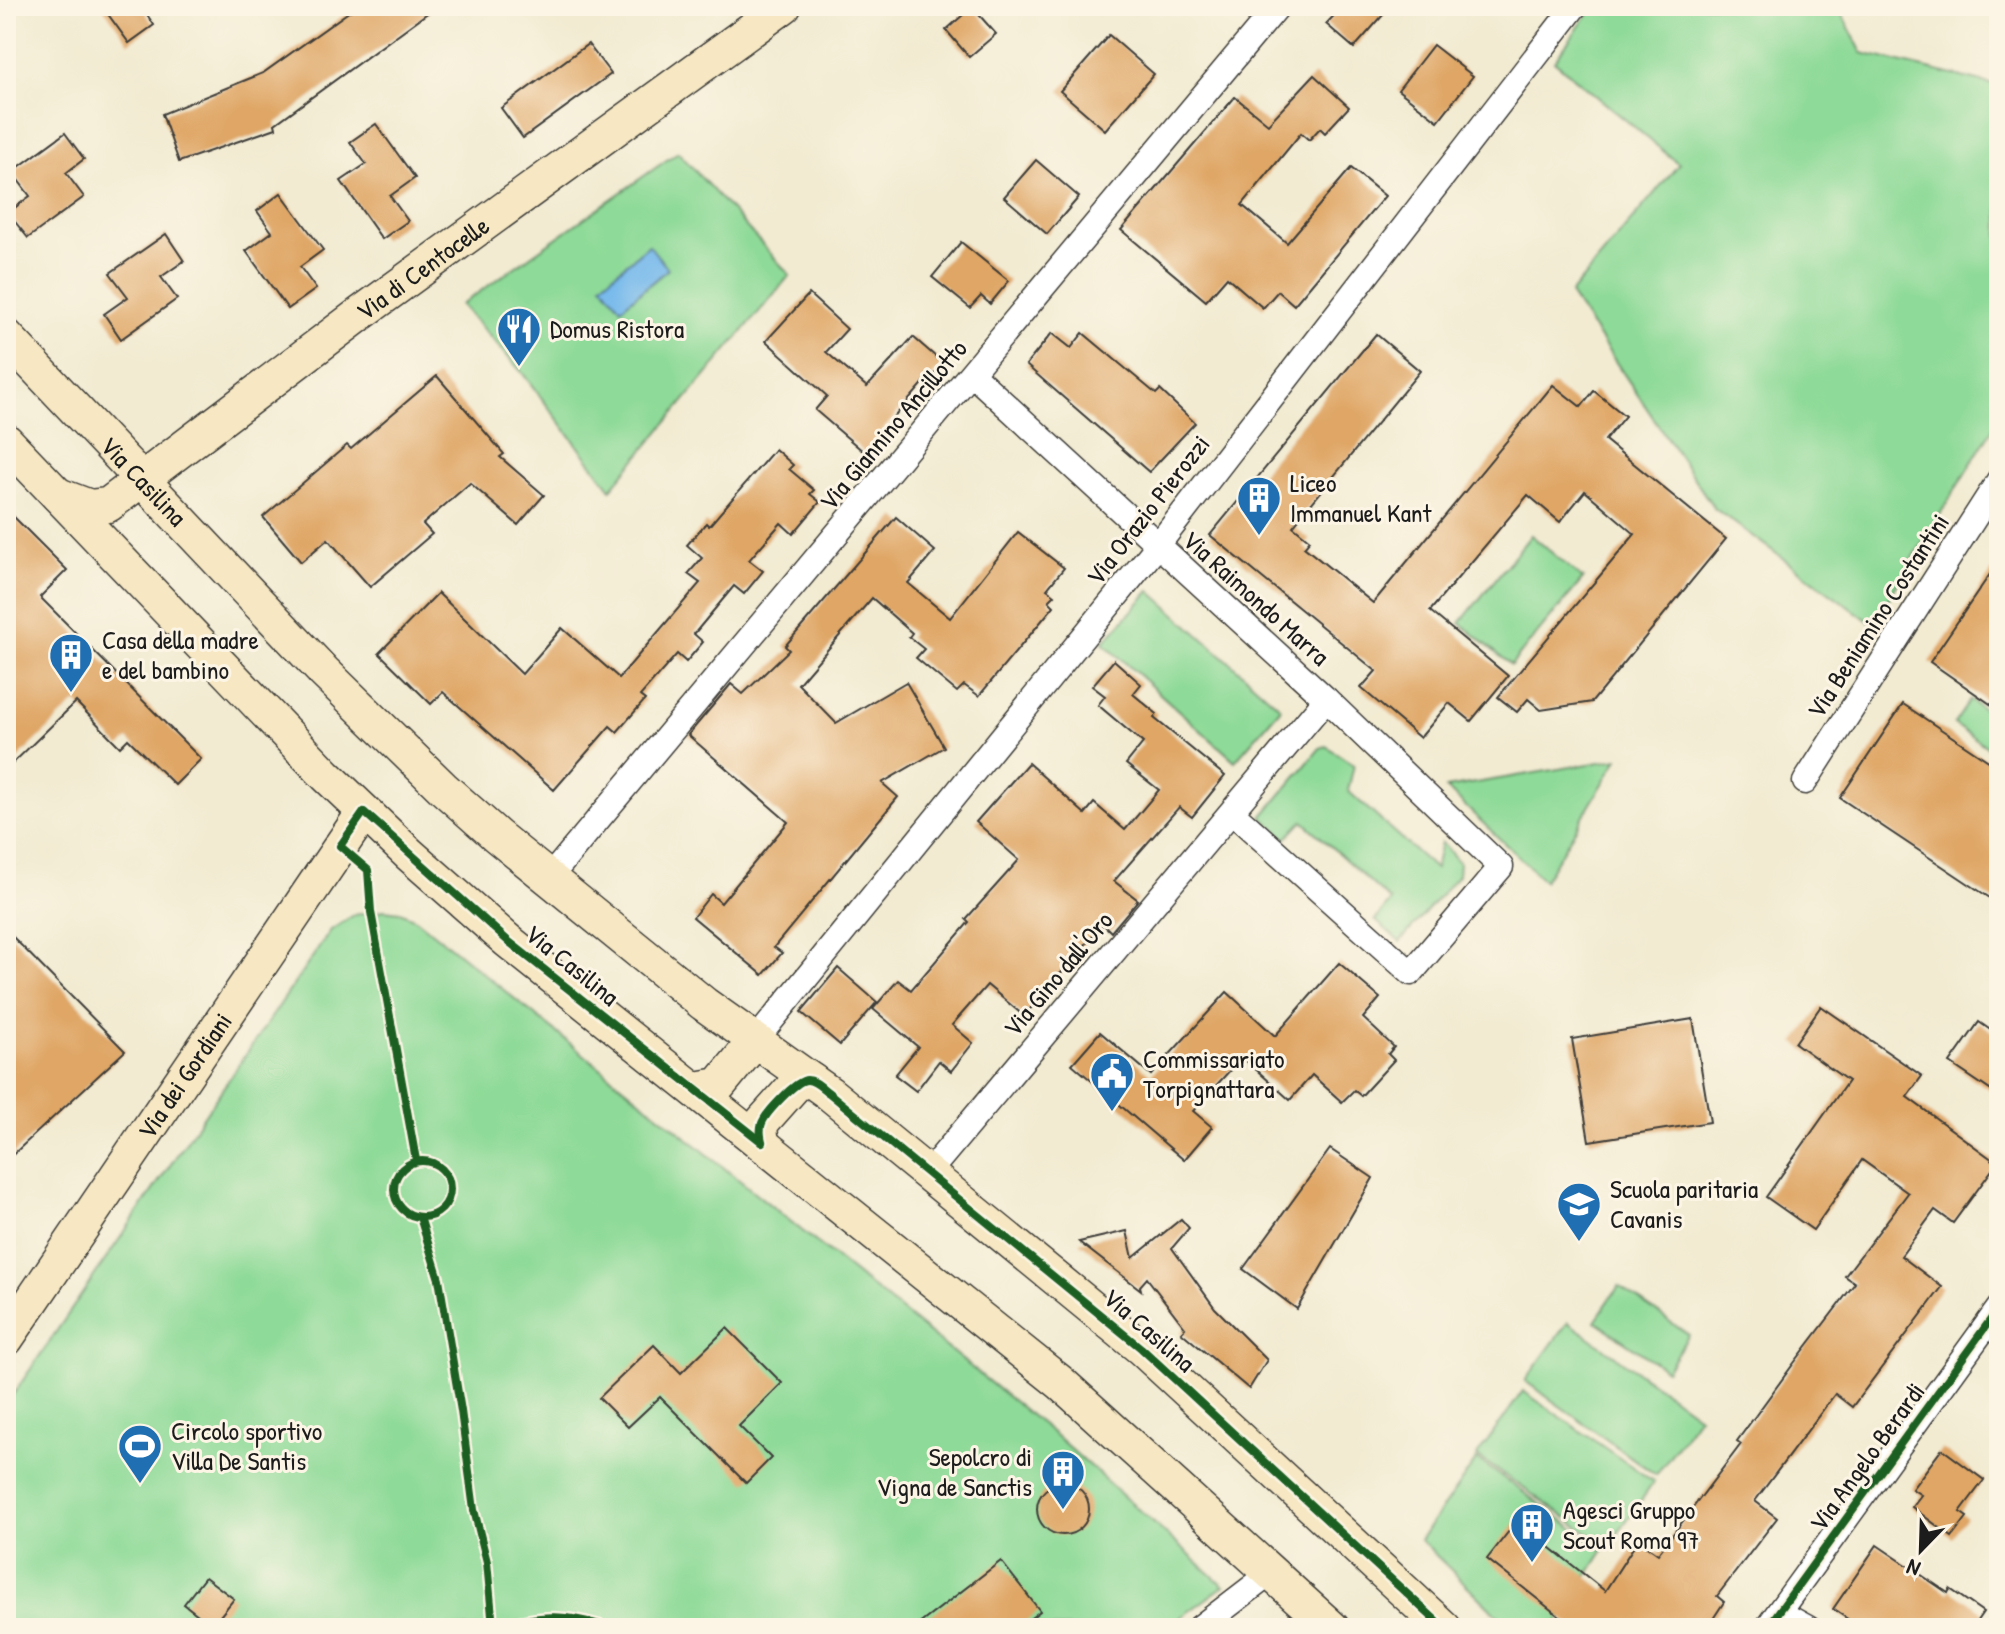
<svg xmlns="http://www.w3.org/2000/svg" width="2005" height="1634" viewBox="0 0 2005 1634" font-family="'Patrick Hand',sans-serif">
<rect width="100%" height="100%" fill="#fcf5e5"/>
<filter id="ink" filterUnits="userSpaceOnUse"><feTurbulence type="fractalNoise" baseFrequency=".0125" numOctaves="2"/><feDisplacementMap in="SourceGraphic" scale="16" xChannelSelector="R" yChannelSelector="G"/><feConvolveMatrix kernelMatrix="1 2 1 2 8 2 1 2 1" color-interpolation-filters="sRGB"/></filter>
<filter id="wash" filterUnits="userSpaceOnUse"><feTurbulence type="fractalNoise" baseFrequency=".006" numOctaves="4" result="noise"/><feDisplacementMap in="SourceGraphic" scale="32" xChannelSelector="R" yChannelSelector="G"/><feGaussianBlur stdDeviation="1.8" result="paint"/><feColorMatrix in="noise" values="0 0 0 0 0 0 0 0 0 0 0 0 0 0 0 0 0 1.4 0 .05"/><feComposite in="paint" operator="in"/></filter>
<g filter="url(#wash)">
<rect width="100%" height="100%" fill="#f2ebd2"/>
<g fill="#8eda98" stroke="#557b5a" stroke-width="2">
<polygon points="1594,6 1838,6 1862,53 1999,86 1999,418 1873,624 1714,508 1570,294 1679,164 1554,61"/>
<polygon points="678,152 790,275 611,489 520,370 461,305"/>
<polygon points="1531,535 1583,579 1511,665 1460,623"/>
<polygon points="1150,591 1281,708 1235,761 1103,643"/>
<polygon points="1970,700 1999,720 1999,755 1954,724"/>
<polygon points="1326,746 1354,765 1348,791 1435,869 1441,842 1459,862 1458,875 1400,942 1375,920 1391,901 1303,821 1286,839 1262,817 1320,748"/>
<polygon points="1618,759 1544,881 1446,788"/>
<polygon points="384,910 400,912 416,919 1055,1435 1224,1586 1166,1628 6,1628 6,1405 331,930 354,915"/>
<polygon points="1619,1286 1689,1335 1666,1370 1595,1321"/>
<polygon points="1568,1322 1699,1416 1656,1475 1525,1381"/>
<polygon points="1523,1391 1654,1482 1608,1547 1477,1456"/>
<polygon points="1477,1459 1604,1550 1554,1628 1511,1628 1420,1540"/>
</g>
<polygon fill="#76b9ec" stroke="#496a84" stroke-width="2" points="649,245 668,269 621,308 602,284"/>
<g id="blocks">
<g fill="#dfa665">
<polygon points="102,6 141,6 154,25 129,43"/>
<polygon points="357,6 437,6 275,124 276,128 179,162 162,114 263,73"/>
<polygon points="1343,6 1391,6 1354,48 1326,24"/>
<polygon points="972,7 996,34 969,57 946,30"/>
<polygon points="1109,35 1154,74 1105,130 1060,91"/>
<polygon points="588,44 611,74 523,138 501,108"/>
<polygon points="1433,45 1473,76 1438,121 1398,90"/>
<polygon points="1314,75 1349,107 1325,133 1320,128 1309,140 1301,133 1242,205 1287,243 1351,168 1385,196 1294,305 1278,291 1263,308 1227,277 1206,301 1121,230 1235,97 1268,124"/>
<polygon points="376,124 415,178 390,196 408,221 382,239 341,181 366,164 350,142"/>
<polygon points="65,133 84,159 66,173 84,197 28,238 8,213 30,196 12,172"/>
<polygon points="1036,160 1079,197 1047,234 1004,197"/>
<polygon points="281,193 323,250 300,267 316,289 288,309 246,251 272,232 257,211"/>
<polygon points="166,234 184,261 161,277 177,299 121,339 104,314 128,297 110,273"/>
<polygon points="961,242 1009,281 990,304 981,296 970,308 932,277"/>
<polygon points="809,294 847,329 826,352 867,387 913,337 944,364 928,381 926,380 864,452 815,410 827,396 766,341"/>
<polygon points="1052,333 1071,348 1083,333 1156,394 1160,390 1195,423 1149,472 1026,365"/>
<polygon points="1376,334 1420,371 1293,526 1310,540 1304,547 1373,603 1553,385 1581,407 1594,391 1625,416 1605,440 1726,539 1592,702 1541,710 1528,699 1517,712 1498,697 1635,534 1585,491 1560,522 1528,495 1430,611 1508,676 1471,721 1449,703 1420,738 1361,688 1376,671 1210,535"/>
<polygon points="437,376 504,454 500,457 544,495 518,525 470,483 423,524 432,534 370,587 328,539 301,562 263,517 347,445 351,449"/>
<polygon points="775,449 793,465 789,469 814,490 810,494 820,502 793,534 781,523 749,560 763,571 744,594 734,586 694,634 703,642 686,662 677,654 640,696 645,700 617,732 610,726 554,790 443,692 431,704 379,653 438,593 522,674 562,628 619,678 700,583 688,574 702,558 687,545 706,523 709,526"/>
<polygon points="6,509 67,570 40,597 201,759 175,785 128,739 120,747 76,702 6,770"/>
<polygon points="896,517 935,551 908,583 950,618 1018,532 1064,568 1047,589 1055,595 1049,601 1054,606 979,696 964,685 957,692 916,658 924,649 909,637 912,633 872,598 798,684 836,723 906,682 944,747 882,783 898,797 774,947 782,953 763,975 693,917 711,894 721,903 788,822 688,735 731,684 743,694 789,650 785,646"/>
<polygon points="1999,561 1999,710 1930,662"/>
<polygon points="1114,660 1141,684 1133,694 1157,714 1154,718 1225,776 1192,817 1179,807 1114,881 1138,900 1111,932 1103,924 1024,1016 987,985 952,1025 973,1043 951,1071 939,1061 916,1091 895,1075 918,1047 873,1009 898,980 911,990 969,922 966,919 1019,860 976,822 1028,763 1085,814 1094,803 1125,830 1159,790 1126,764 1143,743 1098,705 1105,696 1092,686"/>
<polygon points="1903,704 1999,768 1999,904 1840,798"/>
<polygon points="6,930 125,1051 6,1161"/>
<polygon points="1339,963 1380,998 1363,1018 1394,1047 1388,1054 1394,1060 1361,1096 1354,1090 1342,1102 1312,1075 1290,1100 1242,1057 1193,1111 1212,1127 1184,1160 1072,1064 1100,1032 1151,1075 1227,992 1275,1036"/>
<polygon points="838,968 877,1002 840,1045 801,1012"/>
<polygon points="1821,1006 1922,1076 1907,1097 1997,1163 1953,1223 1935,1210 1901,1256 1942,1287 1852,1407 1835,1394 1755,1501 1777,1518 1717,1596 1724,1602 1707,1628 1574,1628 1487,1559 1517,1521 1605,1591 1638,1540 1658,1554 1741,1444 1737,1441 1794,1363 1855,1283 1845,1276 1908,1193 1862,1160 1813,1230 1766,1197 1848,1081 1795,1043"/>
<polygon points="1693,1019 1710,1122 1589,1141 1572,1039"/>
<polygon points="1979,1022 1999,1036 1999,1096 1950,1063"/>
<polygon points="1330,1149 1373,1178 1297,1309 1243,1269"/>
<polygon points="1181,1219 1189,1228 1172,1248 1215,1308 1267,1360 1249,1389 1181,1332 1185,1328 1147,1278 1140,1286 1141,1290 1079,1242 1127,1231 1133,1258"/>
<polygon points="727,1328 782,1383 739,1426 771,1458 746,1483 660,1397 628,1427 599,1398 654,1345 681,1373"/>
<polygon points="1942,1449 1984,1480 1960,1512 1967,1517 1952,1537 1912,1507 1921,1495 1912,1489"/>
<circle cx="1063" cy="1509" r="26"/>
<polygon points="1877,1545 1948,1593 1950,1589 1983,1612 1972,1628 1861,1628 1833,1609"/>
<polygon points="1001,1561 1040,1611 1018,1628 914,1628"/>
<polygon points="205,1577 234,1599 212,1626 184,1604"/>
</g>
</g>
</g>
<g filter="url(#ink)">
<use href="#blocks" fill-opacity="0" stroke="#3c3b37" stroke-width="2"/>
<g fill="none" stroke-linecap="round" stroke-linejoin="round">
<g stroke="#3c3b37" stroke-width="27">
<g id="street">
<polyline points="972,374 1326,699"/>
<polyline points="1805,782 1999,480"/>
<polyline points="549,878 1278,6"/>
<polyline points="755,1041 1158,545 1575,6"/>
<polyline points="928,1173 1326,699 1501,867 1411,973 1232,812"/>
<polyline points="1779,1612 1808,1628"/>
<polyline points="1199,1628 1272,1572"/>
<polyline points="1767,1628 1999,1308"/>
</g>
</g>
<g stroke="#3c3b37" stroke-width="37">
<g id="secondary">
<path id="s1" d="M6,336L324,672L443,788L497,836L704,1004L829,1093L1141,1348L1444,1628"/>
<polyline points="6,441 326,775 409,854 508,941 1061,1383 1332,1628"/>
<path id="s2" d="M58,495L90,507L108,505L360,314L784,6"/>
<polyline points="696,1089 719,1085 755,1041"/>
<polyline points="762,1142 760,1129 763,1121 795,1085 805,1080 812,1081"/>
<path id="s3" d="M6,1339L364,812"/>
</g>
</g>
<use href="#street" stroke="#fff" stroke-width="24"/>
<use href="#secondary" stroke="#f7e8c3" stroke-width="34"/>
<g stroke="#fcf5e5" stroke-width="13">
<g id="cycleway">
<path d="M762,1142C761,1136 759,1130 762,1123C766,1113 796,1080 807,1080C815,1080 822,1088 829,1093L1141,1348L1444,1628"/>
<polyline points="416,1160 371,912 368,870 340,846 364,812 508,941 762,1142"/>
<circle cx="422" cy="1189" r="28"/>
<path d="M420,1217L439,1279L461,1411L474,1510L487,1562L493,1627C543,1616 559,1612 609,1628"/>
<polyline points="1767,1628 1999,1308"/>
</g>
</g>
<use href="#cycleway" stroke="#1b5e20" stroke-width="8"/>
</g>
</g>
<defs>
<g id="restaurant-pin" transform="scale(2.3)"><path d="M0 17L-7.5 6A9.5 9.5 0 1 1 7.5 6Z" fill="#1f6fb2" stroke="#fcf5e5"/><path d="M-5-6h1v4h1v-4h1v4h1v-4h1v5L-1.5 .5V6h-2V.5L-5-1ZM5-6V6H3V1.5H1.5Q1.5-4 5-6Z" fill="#fff"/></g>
<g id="building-pin" transform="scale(2.3)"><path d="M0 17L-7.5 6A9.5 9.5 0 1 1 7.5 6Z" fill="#1f6fb2" stroke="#fcf5e5"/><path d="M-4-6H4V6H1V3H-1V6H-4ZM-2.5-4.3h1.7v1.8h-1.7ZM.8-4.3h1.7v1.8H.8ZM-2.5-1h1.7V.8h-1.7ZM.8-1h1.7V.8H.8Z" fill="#fff"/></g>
<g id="civic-pin" transform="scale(2.3)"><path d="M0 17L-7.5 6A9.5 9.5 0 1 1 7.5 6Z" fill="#1f6fb2" stroke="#fcf5e5"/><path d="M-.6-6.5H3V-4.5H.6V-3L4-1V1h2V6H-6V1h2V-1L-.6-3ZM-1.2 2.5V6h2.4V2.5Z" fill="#fff"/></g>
<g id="school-pin" transform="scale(2.3)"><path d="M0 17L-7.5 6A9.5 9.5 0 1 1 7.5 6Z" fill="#1f6fb2" stroke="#fcf5e5"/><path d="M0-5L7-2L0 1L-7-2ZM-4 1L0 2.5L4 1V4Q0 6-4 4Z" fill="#fff"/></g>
<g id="stadium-pin" transform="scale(2.3)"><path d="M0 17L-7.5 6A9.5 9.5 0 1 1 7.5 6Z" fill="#1f6fb2" stroke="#fcf5e5"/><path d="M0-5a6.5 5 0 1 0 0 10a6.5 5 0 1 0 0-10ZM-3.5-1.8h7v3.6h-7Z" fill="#fff"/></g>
</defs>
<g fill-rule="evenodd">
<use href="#restaurant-pin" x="519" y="329"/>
<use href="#building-pin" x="1259" y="498"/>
<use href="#building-pin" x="71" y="655"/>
<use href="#civic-pin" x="1112" y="1074"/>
<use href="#school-pin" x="1579" y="1204"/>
<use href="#stadium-pin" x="140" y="1446"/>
<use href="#building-pin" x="1063" y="1472"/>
<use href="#building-pin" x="1532" y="1525"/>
</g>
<g text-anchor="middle" stroke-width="6" stroke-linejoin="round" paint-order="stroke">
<g font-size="26" fill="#1c1c1c" stroke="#fcf5e5">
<text dy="9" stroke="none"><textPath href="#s2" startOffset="446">Via di Centocelle</textPath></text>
<text transform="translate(893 425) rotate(-50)" y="9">Via Giannino Ancillotto</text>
<text dy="9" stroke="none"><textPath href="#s1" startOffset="200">Via Casilina</textPath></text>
<text transform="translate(1148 510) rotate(-52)" y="9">Via Orazio Pierozzi</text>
<text transform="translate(1256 598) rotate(42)" y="9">Via Raimondo Marra</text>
<text transform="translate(1878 616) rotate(-57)" y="9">Via Beniamino Costantini</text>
<text transform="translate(572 965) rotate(39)" y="9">Via Casilina</text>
<text transform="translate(1058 974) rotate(-50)" y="9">Via Gino dall'Oro</text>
<text dy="9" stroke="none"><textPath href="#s3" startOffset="318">Via dei Gordiani</textPath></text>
<text transform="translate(1149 1330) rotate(41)" y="9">Via Casilina</text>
<text transform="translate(1867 1457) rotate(-54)" y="9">Via Angelo Berardi</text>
</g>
<g font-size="26" fill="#1c1c1c" stroke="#fcf5e5" text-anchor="start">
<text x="550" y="338">Domus Ristora</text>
<text x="1290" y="492">Liceo<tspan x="1290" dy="30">Immanuel Kant</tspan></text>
<text x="102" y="649">Casa della madre<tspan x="102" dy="30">e del bambino</tspan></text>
<text x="1143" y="1068">Commissariato<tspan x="1143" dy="30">Torpignattara</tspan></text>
<text x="1610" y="1198">Scuola paritaria<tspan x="1610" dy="30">Cavanis</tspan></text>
<text x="171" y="1440">Circolo sportivo<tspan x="171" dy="30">Villa De Santis</tspan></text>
<text x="1032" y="1466" text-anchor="end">Sepolcro di<tspan x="1032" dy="30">Vigna de Sanctis</tspan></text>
<text x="1563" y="1519">Agesci Gruppo<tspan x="1563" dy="30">Scout Roma 97</tspan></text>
</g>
</g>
<rect width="2005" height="1634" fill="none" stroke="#fcf5e5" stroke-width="32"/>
<g transform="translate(1921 1550) rotate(203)" stroke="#fcf5e5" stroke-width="6" paint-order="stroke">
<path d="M0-6L14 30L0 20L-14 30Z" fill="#1c1c1c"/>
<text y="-12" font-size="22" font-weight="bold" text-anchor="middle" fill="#1c1c1c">N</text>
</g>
</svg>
